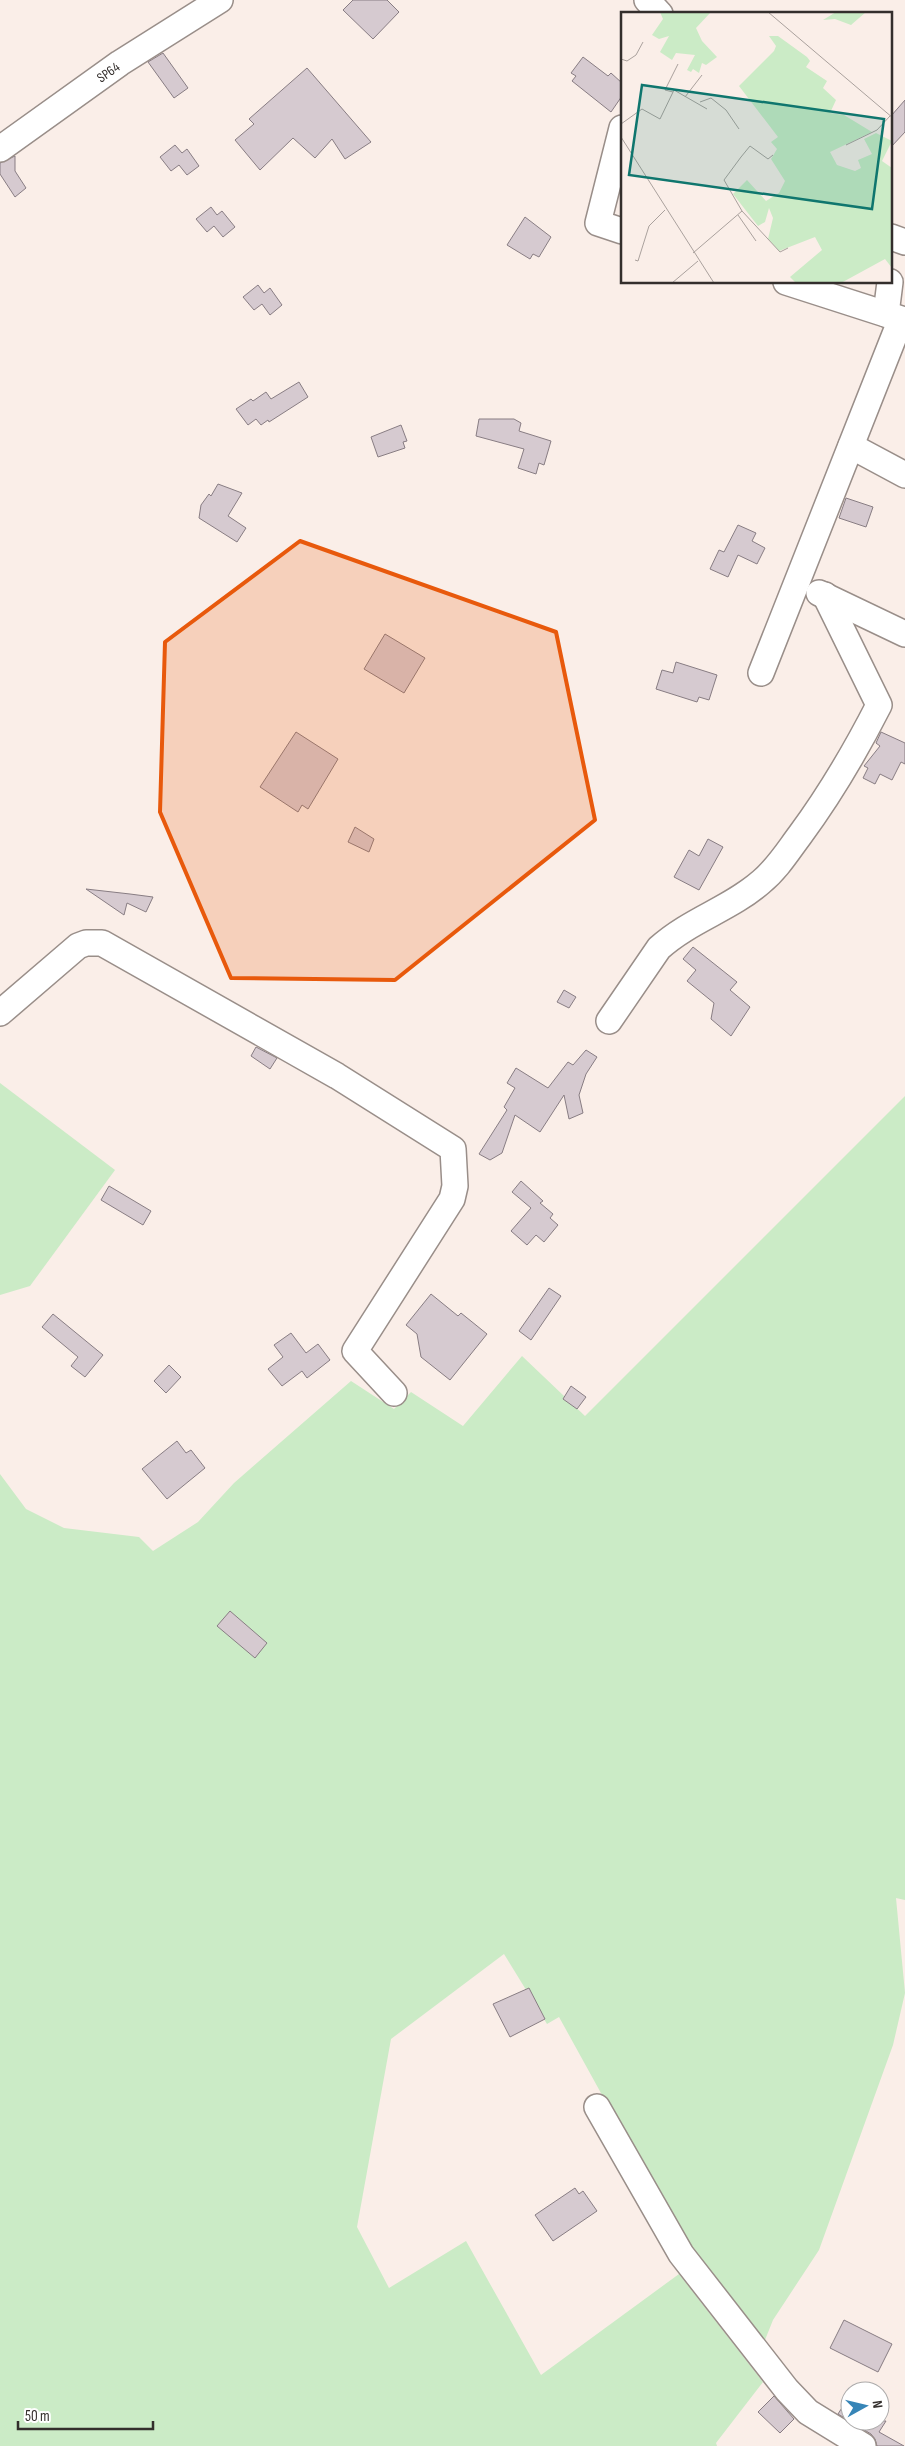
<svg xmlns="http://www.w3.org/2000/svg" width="905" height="2446" viewBox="0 0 905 2446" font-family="'Sofia Sans Condensed',sans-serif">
<rect width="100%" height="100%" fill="#faeee8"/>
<g fill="#cbebc6">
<polygon points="0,1083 115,1170 30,1286 0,1295"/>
<polygon points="905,1096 905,1900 896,1898 905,1993 893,2045 819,2250 773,2320 765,2340 758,2343 676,2229 559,2017 547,2024 504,1954 391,2039 357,2227 389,2288 466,2241 541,2375 679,2274 763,2382 716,2443 717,2446 0,2446 0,1474 26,1509 64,1528 139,1537 153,1551 198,1522 234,1483 351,1381 394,1409 411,1392 463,1426 522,1356 585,1416"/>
</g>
<g fill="#d6cad0" stroke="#887d83">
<polygon points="353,0 387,0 399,12 373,39 343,10"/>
<polygon points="163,53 188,88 174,98 148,62"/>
<polygon points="583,57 608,76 611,73 622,83 622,96 611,112 572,81 576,76 571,73"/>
<polygon points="307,68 371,142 345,159 332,139 315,158 293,138 260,170 235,140 254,124 249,119"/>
<polygon points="905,100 905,132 891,147 891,116"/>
<polygon points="175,145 182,153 187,149 199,166 187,175 179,165 171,171 160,157"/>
<polygon points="15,156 15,171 26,188 15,197 0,174 0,163"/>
<polygon points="211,207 217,215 222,211 235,227 223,237 214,226 207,232 196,219"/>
<polygon points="525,217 551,237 539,257 533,254 530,259 507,245"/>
<polygon points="258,285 264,293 270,288 282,305 270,315 262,304 254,310 243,297"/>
<polygon points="299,382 308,397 269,422 268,420 261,425 256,419 248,425 236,409 251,399 253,401 266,392 271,399"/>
<polygon points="479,419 514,419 521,423 519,431 551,441 544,465 539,463 536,474 518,468 524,449 476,436"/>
<polygon points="401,425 407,441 403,442 405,448 378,457 371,437"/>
<polygon points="218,484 242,493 228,516 246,528 237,542 199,518 201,505 209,494 211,496"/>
<polygon points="846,498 873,507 866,527 839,518"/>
<polygon points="738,525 756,533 752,541 765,548 757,564 738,555 728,577 710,569 719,550 724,552"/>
<polygon points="385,634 425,658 404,693 364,669"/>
<polygon points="676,662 717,675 709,700 699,697 697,702 656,689 662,670 673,673"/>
<polygon points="296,732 338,759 308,809 302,805 298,812 260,787"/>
<polygon points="881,732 905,743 905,764 901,762 892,780 880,774 875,784 863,778 868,768 864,766 880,746 876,743"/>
<polygon points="355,827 374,839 369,852 348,842"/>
<polygon points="708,839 723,847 699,890 674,877 689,850 699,856"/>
<polygon points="86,889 130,894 153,897 146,912 127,903 124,915"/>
<polygon points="693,947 737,982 730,990 750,1007 731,1036 711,1019 714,1003 687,981 696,970 683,959"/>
<polygon points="564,990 576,997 569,1008 557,1002"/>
<polygon points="256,1047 277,1058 270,1069 251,1056"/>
<polygon points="586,1050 597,1057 586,1074 579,1095 583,1113 569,1119 564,1095 540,1132 515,1115 502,1153 490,1160 479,1154 507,1110 504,1107 515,1088 507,1083 516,1068 548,1088 568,1062 573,1065"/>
<polygon points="521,1181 543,1201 540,1203 553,1214 550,1218 558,1225 544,1242 536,1235 527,1245 511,1231 531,1208 512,1192"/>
<polygon points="109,1186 151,1211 143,1225 101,1200"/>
<polygon points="549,1288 561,1296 531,1340 519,1331"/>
<polygon points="431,1294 458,1316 461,1313 487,1334 450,1380 421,1357 417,1334 406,1325"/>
<polygon points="53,1314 103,1355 85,1377 71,1366 78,1357 42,1327"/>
<polygon points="291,1333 306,1353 318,1344 330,1360 307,1378 302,1371 282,1386 268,1369 283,1357 274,1345"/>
<polygon points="169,1365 181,1377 166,1393 154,1381"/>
<polygon points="571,1386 586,1397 577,1409 563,1399"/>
<polygon points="177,1441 186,1453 191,1450 205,1468 167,1499 142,1469"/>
<polygon points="230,1611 267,1643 255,1658 217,1626"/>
<polygon points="529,1988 545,2019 510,2037 493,2004"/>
<polygon points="575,2188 579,2194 583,2191 597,2211 553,2241 535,2215"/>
<polygon points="844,2320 892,2344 878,2372 830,2348"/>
<polygon points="850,2395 850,2421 886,2421 879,2432 904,2446 877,2446 875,2439 871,2434 838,2414"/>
<polygon points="774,2396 794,2419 780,2433 758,2412"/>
</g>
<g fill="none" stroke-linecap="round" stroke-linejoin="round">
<g stroke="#998e89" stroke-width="28">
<g id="minor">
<polyline points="647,0 660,14"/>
<polyline points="622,128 598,223 622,231"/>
<polyline points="0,149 120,63 220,0"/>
<polyline points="891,237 905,242"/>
<polyline points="886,314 890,282"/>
<polyline points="851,446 905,475"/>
<polyline points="819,593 905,634"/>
<polyline points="761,673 901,319 786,282"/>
<polyline points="0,1013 78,946 86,943 102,943 337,1076 453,1149 455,1186 452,1199 355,1351 394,1393"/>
<path d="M609,1021L659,948C690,920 730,909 761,882C777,869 788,851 800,835C831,793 855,752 879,705L825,595"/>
<polyline points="597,2107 681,2254 787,2390 808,2412 863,2446"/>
</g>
</g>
<use href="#minor" stroke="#fff" stroke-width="25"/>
</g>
<path fill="#e8590c" fill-opacity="0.2" stroke="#e8590c" stroke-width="4" stroke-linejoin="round" d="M300,541L556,632L595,820L395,980L231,978L160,812L165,642Z"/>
<g text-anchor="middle" stroke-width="4" stroke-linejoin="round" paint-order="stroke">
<g font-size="14" fill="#332e2c" stroke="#fff">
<text transform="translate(108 72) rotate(-35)" y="5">SP64</text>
</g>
</g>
<g transform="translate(621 12)">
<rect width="271" height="271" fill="#faeee8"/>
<path d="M39,0H90L75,16L81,29L96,45L85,53L81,51L78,61L72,57L70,60L66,58L74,43L55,41L51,48L39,40L48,24L38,27L31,23L42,7ZM215,0H245L230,13L214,7L202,8ZM148,24H157L186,45L189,49L185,55L206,69L202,76L215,88L209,101L223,103L251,120L209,140L216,153L234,159L240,156L237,148L251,142L243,127L255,121L271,129L261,149L271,156V256L264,247L220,271H175L169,265L201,238L194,225L158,239L147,227L152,206L148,196L144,210L137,214L112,182L126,168L145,189L158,181L164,169L150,147L156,137L150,130L157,125L118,74L153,39L155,34Z" fill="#cbebc6"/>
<path fill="none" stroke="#aaa19d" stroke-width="1" d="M147,0L272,106M0,47L6,49L15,43L22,30M52,80L44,78L57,52M64,85L81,63M79,90L90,86L105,98L118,117M0,112L21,97L39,107L53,78L86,97M0,125L93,271M225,133L256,118L269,104M121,199L159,240L167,236M117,203L135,229M72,241L121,199L103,168L120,145L129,134L147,147L152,143M14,248L17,249L28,214L44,198M51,271L77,249"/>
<path fill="#0f766e" fill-opacity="0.15" stroke="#0f766e" stroke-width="2.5" d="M21,73L263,107L251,197L8,163Z"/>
<rect width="271" height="271" fill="none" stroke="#332e2c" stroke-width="2.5"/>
</g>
<g transform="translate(865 2406) rotate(82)"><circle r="24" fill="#ffffff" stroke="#adabab"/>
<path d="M0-4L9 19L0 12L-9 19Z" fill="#3785b7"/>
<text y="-8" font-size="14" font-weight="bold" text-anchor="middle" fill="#332e2c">N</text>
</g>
<path d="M18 2421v8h135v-8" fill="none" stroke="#332e2c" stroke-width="2.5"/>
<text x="25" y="2421" font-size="15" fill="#332e2c" stroke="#ffffff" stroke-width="4" paint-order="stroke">50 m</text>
</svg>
